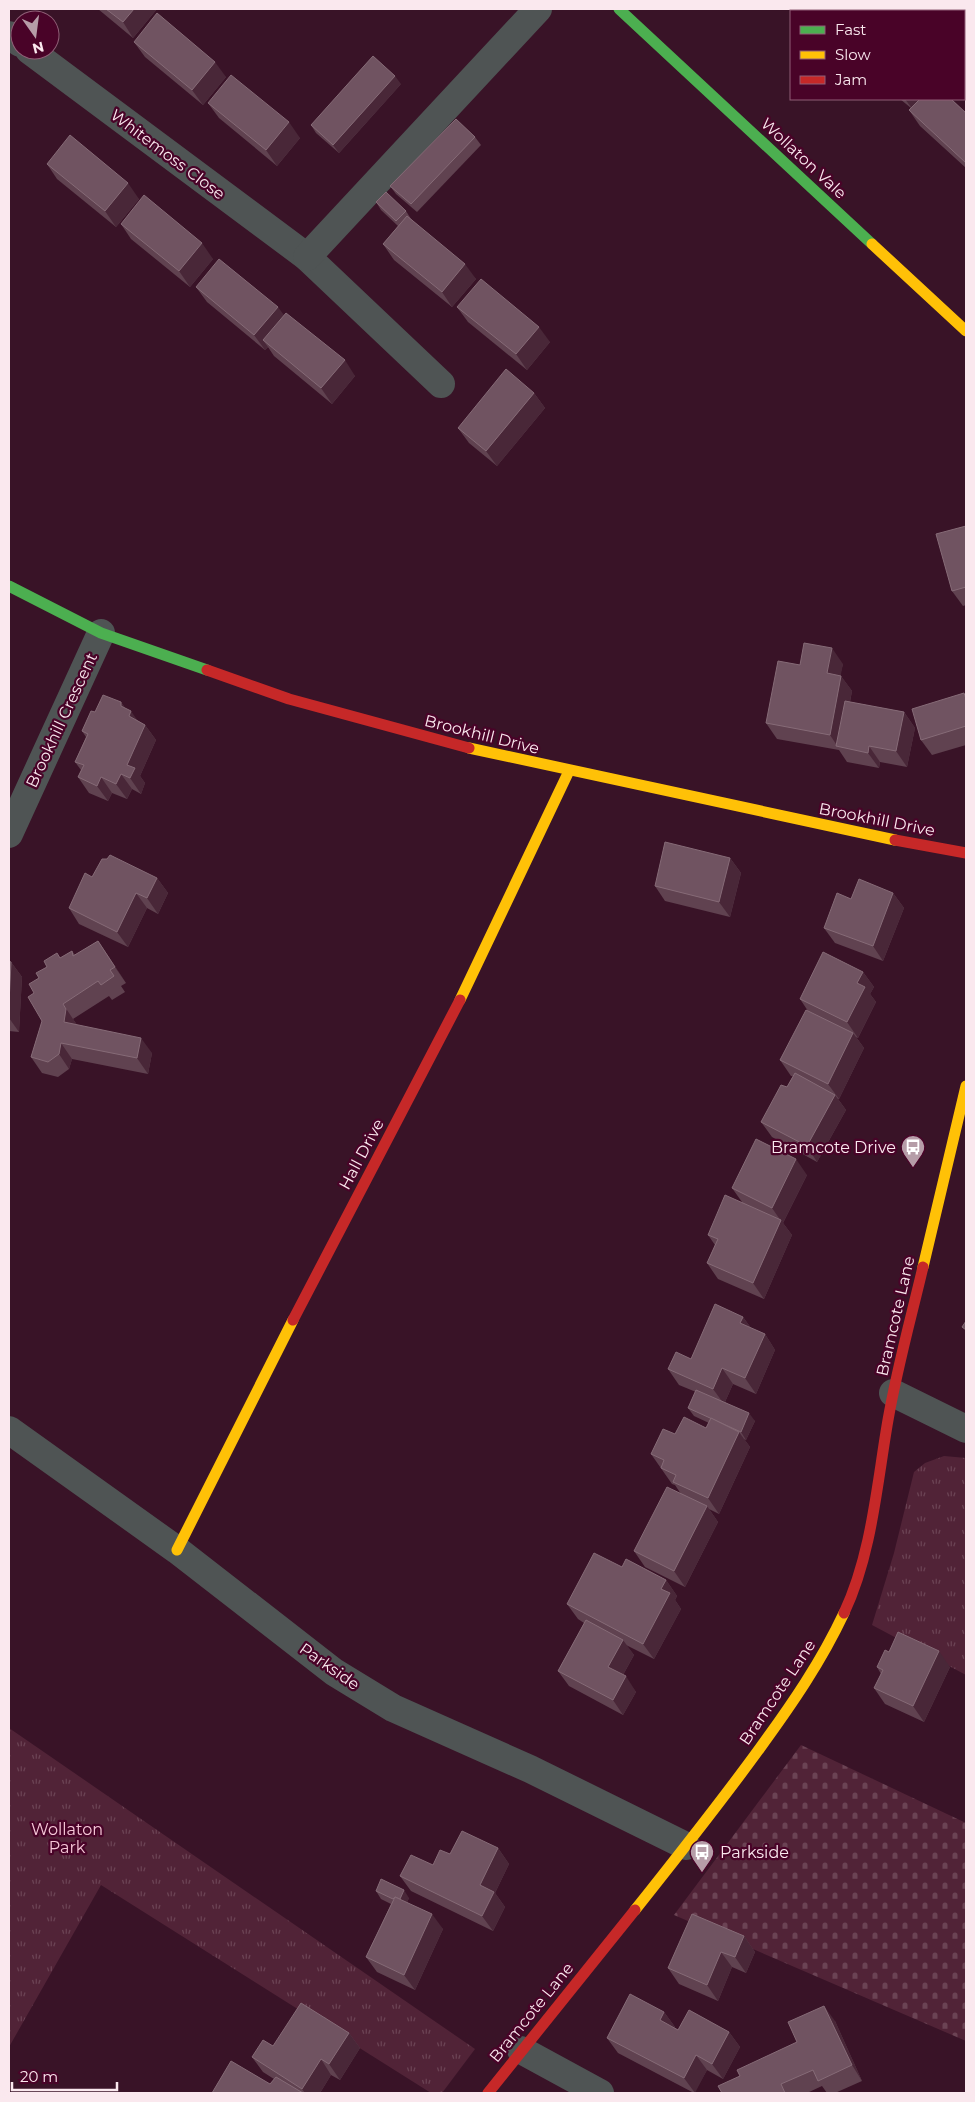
<svg xmlns="http://www.w3.org/2000/svg" width="975" height="2102" viewBox="0 0 975 2102" font-family="Montserrat,sans-serif">
<defs>
<pattern id="grass-tufts" width="24" height="20" patternUnits="userSpaceOnUse" patternTransform="scale(1.25)"><rect width="24" height="20" fill="#512337"/><path d="M3 7l-1-3M5 7V3M7 7l1-3M15 17l-1-3M17 17v-4M19 17l1-3" fill="none" stroke="#6b4354"/></pattern>
<pattern id="cemetery-stones" width="16" height="16" patternUnits="userSpaceOnUse" patternTransform="scale(1.25)"><rect width="16" height="16" fill="#512337"/><path d="M2 7V4a2 2 0 0 1 4 0v3zM10 15v-3a2 2 0 0 1 4 0v3z" fill="#6b4354"/></pattern>
</defs>
<rect width="100%" height="100%" fill="#391327"/>
<g fill="url(#grass-tufts)">
<polygon points="944,1456 966,1458 966,1675 872,1625 894,1553 914,1472 925,1463"/>
<polygon points="9,1728 475,2049 442,2093 431,2093 101,1885 9,2047"/>
</g>
<polygon fill="url(#cemetery-stones)" points="801,1745 966,1823 966,2041 674,1915"/>
<g fill="none" stroke-linecap="round" stroke-linejoin="round">
<g stroke="#4f5454" stroke-width="28">
<polyline points="9,35 20,43"/>
<polyline points="29,50 307,257 441,384"/>
<polyline points="307,257 538,9"/>
<polyline points="9,834 101,633"/>
<polyline points="893,1393 966,1429"/>
<polyline points="9,1430 177,1550 334,1672 393,1708 530,1769 686,1846"/>
<polyline points="521,2050 600,2093"/>
</g>
<g stroke="#4caf50" stroke-width="11">
<polyline points="619,9 872,244"/>
<polyline points="9,586 101,633 207,670"/>
</g>
<g stroke="#ffc107" stroke-width="11">
<polyline points="872,244 966,331"/>
<polyline points="469,748 895,840"/>
<polyline points="460,1000 569,771"/>
<polyline points="923,1267 966,1086"/>
<polyline points="177,1550 293,1320"/>
<path d="M635,1910C678,1856 720,1803 760,1748C792,1704 821,1662 844,1613"/>
</g>
<g stroke="#c62828" stroke-width="11">
<polyline points="207,670 289,699 469,748"/>
<polyline points="895,840 966,853"/>
<polyline points="293,1320 460,1000"/>
<path d="M844,1613C872,1554 877,1483 888,1420C897,1368 911,1318 923,1267"/>
<polyline points="488,2093 635,1910"/>
</g>
</g>
<g fill="#604250">
<polygon points="98,9 157,9 133,38"/>
<polygon points="790,9 854,9 856,11 793,11"/>
<polygon points="885,9 907,9 905,11 888,11"/>
<polygon points="964,35 966,38 966,84 964,82"/>
<polygon points="134,42 226,77 203,105 145,57"/>
<polygon points="401,84 339,153 316,133 311,125"/>
<polygon points="900,99 951,99 966,113 966,168 920,126 909,110 911,108"/>
<polygon points="208,103 300,138 277,166 219,118"/>
<polygon points="475,137 481,145 417,212 396,194 390,186"/>
<polygon points="47,164 139,199 116,227 57,179"/>
<polygon points="376,202 406,211 411,219 476,279 452,307 394,260 383,244 398,226 381,210"/>
<polygon points="121,224 213,259 190,287 131,239"/>
<polygon points="196,287 284,316 355,376 332,404 274,356 268,347 265,350 207,302"/>
<polygon points="457,307 550,342 527,370 468,322"/>
<polygon points="534,393 545,408 497,466 469,443 458,428"/>
<polygon points="966,526 966,605 963,606 952,591"/>
<polygon points="843,664 840,675 852,691 850,702 904,712 915,728 907,767 880,762 879,768 847,762 839,750 777,739 766,723 800,665"/>
<polygon points="966,696 966,745 932,755 921,740"/>
<polygon points="121,702 125,708 138,721 145,725 156,740 140,776 145,783 141,794 132,789 127,799 112,793 108,801 89,793 78,777 81,770 75,762 86,737 82,731 95,712"/>
<polygon points="730,858 741,873 730,917 665,901 655,886"/>
<polygon points="92,877 157,878 168,893 158,914 147,908 128,947 79,924 69,908"/>
<polygon points="893,893 904,908 883,961 835,943 824,928 851,899"/>
<polygon points="98,941 126,983 121,986 125,992 112,1000 109,996 73,1019 77,1025 152,1053 148,1074 72,1059 69,1069 58,1077 42,1073 31,1057 42,1021 34,993 39,978 61,958 72,951 75,955"/>
<polygon points="9,961 11,962 22,977 19,1032 9,1031"/>
<polygon points="863,972 874,987 870,994 876,1002 858,1038 856,1037 864,1048 839,1099 838,1099 846,1110 817,1162 772,1137 761,1122 787,1087 793,1076 791,1076 780,1060 808,1011 800,999"/>
<polygon points="807,1175 783,1223 792,1235 764,1299 718,1279 707,1263 715,1245 708,1235 742,1202 732,1188"/>
<polygon points="743,1317 751,1328 765,1334 775,1350 756,1394 733,1384 725,1402 755,1421 746,1440 744,1439 750,1447 719,1514 709,1509 718,1522 685,1587 645,1567 634,1551 681,1494 675,1485 672,1484 651,1454 675,1434 706,1428 709,1423 694,1416 688,1408 696,1392 679,1385 668,1369 691,1359"/>
<polygon points="622,1567 666,1580 677,1596 675,1600 681,1609 654,1659 626,1645 634,1655 623,1675 636,1692 623,1715 569,1686 558,1671 584,1623 578,1619 567,1604"/>
<polygon points="889,1652 950,1667 924,1722 885,1704 874,1688 881,1674 877,1667"/>
<polygon points="498,1848 509,1864 495,1893 505,1907 493,1931 411,1891 400,1876 433,1865 450,1854"/>
<polygon points="376,1891 409,1898 407,1902 443,1929 415,1990 377,1972 366,1957 391,1904 381,1899"/>
<polygon points="744,1936 755,1952 746,1973 732,1967 718,2001 679,1984 668,1968"/>
<polygon points="664,2012 675,2027 675,2028 678,2030 729,2032 740,2047 723,2079 707,2070 694,2093 618,2053 607,2038"/>
<polygon points="835,2021 862,2081 835,2093 827,2093 822,2086 807,2093 722,2093 740,2076"/>
<polygon points="349,2033 360,2048 340,2080 331,2075 320,2093 212,2093 270,2084 274,2079 263,2072 252,2057 273,2046"/>
</g>
<g fill="#492738">
<polygon points="134,9 157,9 133,38 123,22"/>
<polygon points="215,62 226,77 203,105 192,90"/>
<polygon points="395,76 401,84 339,153 333,145"/>
<polygon points="905,99 923,99 913,110"/>
<polygon points="289,122 300,138 277,166 266,150"/>
<polygon points="128,183 139,199 116,227 105,211"/>
<polygon points="202,243 213,259 190,287 179,271"/>
<polygon points="465,264 476,279 452,307 442,292"/>
<polygon points="278,307 289,322 263,340 268,347 265,350 254,335"/>
<polygon points="539,327 550,342 527,370 516,354"/>
<polygon points="345,360 355,376 332,404 321,388"/>
<polygon points="534,393 545,408 497,466 486,451"/>
<polygon points="832,648 843,664 838,689 827,673"/>
<polygon points="841,676 852,691 841,747 838,747 830,735"/>
<polygon points="121,702 130,715 131,711 142,727 140,732 121,706"/>
<polygon points="904,712 915,728 907,767 896,751"/>
<polygon points="145,725 156,740 140,776 145,783 141,794 130,778 127,765"/>
<polygon points="869,746 880,762 879,768 868,753"/>
<polygon points="121,774 132,789 127,799 116,784"/>
<polygon points="101,777 112,793 108,801 97,786"/>
<polygon points="730,858 741,873 730,917 719,902"/>
<polygon points="157,878 168,893 158,914 147,898"/>
<polygon points="136,893 147,908 128,947 117,932"/>
<polygon points="893,893 904,908 883,961 873,946"/>
<polygon points="98,941 109,957 126,983 115,967"/>
<polygon points="11,962 22,977 19,1032 9,1018 9,1003"/>
<polygon points="863,972 874,987 870,994 876,1002 858,1038 847,1022 857,983"/>
<polygon points="63,1004 77,1025 64,1022"/>
<polygon points="853,1033 864,1048 839,1099 828,1084"/>
<polygon points="141,1038 152,1053 148,1074 137,1058"/>
<polygon points="61,1043 72,1059 69,1069 59,1054"/>
<polygon points="835,1095 846,1110 817,1162 807,1146"/>
<polygon points="796,1159 807,1175 783,1223 792,1235 764,1299 753,1283 781,1221 772,1208"/>
<polygon points="743,1317 754,1332 740,1323"/>
<polygon points="765,1334 775,1350 756,1394 745,1378"/>
<polygon points="722,1368 733,1384 724,1404 713,1389"/>
<polygon points="749,1413 755,1421 746,1440 741,1432"/>
<polygon points="739,1432 750,1447 719,1514 708,1498"/>
<polygon points="707,1506 718,1522 685,1587 674,1571"/>
<polygon points="666,1580 677,1596 675,1600 681,1609 654,1659 643,1644 661,1589"/>
<polygon points="623,1640 634,1655 619,1682 608,1667"/>
<polygon points="939,1651 950,1667 924,1722 913,1706"/>
<polygon points="626,1676 636,1692 623,1715 613,1700"/>
<polygon points="498,1848 509,1864 495,1893 505,1907 493,1931 482,1916 480,1885"/>
<polygon points="404,1890 409,1898 404,1909 398,1901"/>
<polygon points="432,1914 443,1929 415,1990 404,1975"/>
<polygon points="744,1936 755,1952 746,1973 735,1957"/>
<polygon points="721,1952 732,1967 718,2001 707,1985"/>
<polygon points="824,2006 835,2021 862,2081 852,2065"/>
<polygon points="664,2012 675,2027 670,2035 660,2020"/>
<polygon points="729,2032 740,2047 723,2079 712,2064"/>
<polygon points="349,2033 360,2048 340,2080 329,2064"/>
<polygon points="696,2055 707,2070 695,2093 684,2078"/>
<polygon points="321,2059 331,2075 320,2093 305,2093 302,2089"/>
</g>
<g fill="#705361" stroke="#866b77">
<polygon points="106,9 134,9 123,22"/>
<polygon points="797,9 853,9 851,11 799,11"/>
<polygon points="888,9 894,9 892,11 890,11"/>
<polygon points="157,13 215,62 192,90 134,42"/>
<polygon points="964,35 966,38 966,74 964,77"/>
<polygon points="373,56 395,76 333,145 311,125"/>
<polygon points="231,75 289,122 266,150 208,103"/>
<polygon points="920,99 951,99 966,113 966,163 909,110"/>
<polygon points="456,119 475,137 411,204 390,186"/>
<polygon points="70,135 128,183 105,211 47,164"/>
<polygon points="386,192 406,211 396,221 376,202"/>
<polygon points="144,195 202,243 179,271 121,224"/>
<polygon points="407,216 465,264 442,292 383,244"/>
<polygon points="219,259 278,307 254,335 196,287"/>
<polygon points="481,279 539,327 516,354 457,307"/>
<polygon points="286,313 345,360 321,388 263,340"/>
<polygon points="506,369 534,393 486,451 458,428"/>
<polygon points="966,526 966,587 952,591 936,534"/>
<polygon points="804,643 832,648 827,673 841,676 830,735 766,723 778,661 800,665"/>
<polygon points="964,693 966,699 966,726 921,740 912,709"/>
<polygon points="103,695 121,702 121,706 131,711 129,716 145,725 127,765 135,768 130,778 121,774 116,784 101,777 97,786 78,777 84,765 75,762 88,734 82,731 91,711 95,712"/>
<polygon points="845,701 904,712 896,751 869,746 868,753 836,746"/>
<polygon points="665,842 730,858 719,902 655,886"/>
<polygon points="110,855 157,878 147,898 136,893 117,932 69,908 85,873 92,877 102,859 107,859"/>
<polygon points="859,879 893,893 873,946 824,928 837,893 851,899"/>
<polygon points="98,941 115,967 110,970 114,976 101,985 98,981 63,1004 66,1009 64,1022 141,1038 137,1058 61,1043 59,1054 48,1062 31,1057 42,1021 28,997 34,993 29,984 39,978 36,973 47,967 44,961 57,953 60,958 72,951 73,956"/>
<polygon points="823,952 863,972 857,983 865,987 847,1022 800,999"/>
<polygon points="9,961 11,962 9,1003"/>
<polygon points="806,1010 853,1033 828,1084 780,1060"/>
<polygon points="795,1073 835,1095 807,1146 761,1122 781,1085 787,1087"/>
<polygon points="756,1139 796,1159 772,1208 732,1188"/>
<polygon points="725,1195 781,1220 753,1283 707,1263 718,1239 708,1235"/>
<polygon points="715,1304 743,1317 740,1323 765,1334 745,1378 722,1368 713,1389 668,1369 676,1352 691,1359"/>
<polygon points="966,1321 966,1330 962,1327"/>
<polygon points="696,1390 749,1413 741,1432 688,1408"/>
<polygon points="684,1417 706,1428 711,1418 739,1432 708,1498 673,1482 676,1475 661,1468 664,1460 651,1454 663,1429 675,1434"/>
<polygon points="667,1487 707,1506 674,1571 634,1551"/>
<polygon points="594,1553 622,1567 626,1559 666,1580 661,1589 670,1593 643,1644 567,1604"/>
<polygon points="586,1620 623,1640 608,1667 626,1676 613,1700 558,1671"/>
<polygon points="898,1632 939,1651 913,1706 874,1688 883,1670 877,1667 885,1650 889,1652"/>
<polygon points="462,1831 498,1848 480,1885 494,1892 482,1916 400,1876 411,1855 433,1865 440,1850 450,1854"/>
<polygon points="381,1879 404,1890 400,1899 395,1897 393,1899 376,1891"/>
<polygon points="395,1897 432,1914 404,1975 366,1957"/>
<polygon points="692,1914 744,1936 735,1957 721,1952 707,1985 668,1968"/>
<polygon points="630,1994 664,2012 660,2020 678,2030 689,2010 729,2032 712,2064 696,2055 684,2078 607,2038"/>
<polygon points="301,2003 349,2033 329,2064 321,2059 302,2089 252,2057 263,2040 273,2046"/>
<polygon points="824,2006 852,2065 818,2081 813,2070 781,2084 785,2093 722,2093 718,2086 740,2076 737,2070 797,2042 788,2022"/>
<polygon points="231,2061 270,2084 276,2077 303,2093 212,2093"/>
</g>
<defs>
<g id="bus-pin" transform="scale(1.25)"><path d="M0 17L-7.5 6A9.5 9.5 0 1 1 7.5 6Z" fill="#b69da8" stroke="#490328"/><path d="M-5-6H5V4H4V6H2V4H-2V6H-4V4H-5ZM-3.5-4V0h7V-4ZM-3.5 1.2v1.5H-2V1.2ZM2 1.2v1.5H3.5V1.2Z" fill="#fff"/></g>
</defs>
<g fill-rule="evenodd">
<use href="#bus-pin" x="913" y="1147"/>
<use href="#bus-pin" x="702" y="1852"/>
</g>
<g text-anchor="middle" stroke-width="4.5" stroke-linejoin="round" paint-order="stroke">
<g font-size="16" fill="#fae8ee" stroke="#490328">
<text transform="translate(168 154) rotate(37)" y="6">Whitemoss Close</text>
<text transform="translate(804 158) rotate(43)" y="6">Wollaton Vale</text>
<text transform="translate(61 720) rotate(-65)" y="6">Brookhill Crescent</text>
<text transform="translate(482 734) rotate(14)" y="6">Brookhill Drive</text>
<text transform="translate(877 819) rotate(11)" y="6">Brookhill Drive</text>
<text transform="translate(361 1154) rotate(-62)" y="6">Hall Drive</text>
<text transform="translate(895 1316) rotate(-77)" y="6">Bramcote Lane</text>
<text transform="translate(330 1666) rotate(35)" y="6">Parkside</text>
<text transform="translate(777 1692) rotate(-56)" y="6">Bramcote Lane</text>
<text transform="translate(531 2012) rotate(-51)" y="6">Bramcote Lane</text>
</g>
<g font-size="16" fill="#fae8ee" stroke="#490328" text-anchor="end">
<text x="896" y="1153">Bramcote Drive</text>
<text x="720" y="1858" text-anchor="start">Parkside</text>
</g>
<g font-size="16" fill="#f6c8d8" stroke="#490328">
<text x="67" y="1835">Wollaton<tspan x="67" dy="18">Park</tspan></text>
</g>
</g>
<rect width="975" height="2102" fill="none" stroke="#fae8ee" stroke-width="20"/>
<rect x="790" y="10" width="175" height="90" fill="#490328" stroke="#905f77"/>
<rect x="800" y="26" width="25" height="8" fill="#4caf50" stroke="#905f77"/>
<text x="835" y="35" font-size="15" fill="#fae8ee">Fast</text>
<rect x="800" y="51" width="25" height="8" fill="#ffc107" stroke="#905f77"/>
<text x="835" y="60" font-size="15" fill="#fae8ee">Slow</text>
<rect x="800" y="76" width="25" height="8" fill="#c62828" stroke="#905f77"/>
<text x="835" y="85" font-size="15" fill="#fae8ee">Jam</text>
<g transform="translate(35 35) rotate(166)"><circle r="24" fill="#490328" stroke="#905f77"/>
<path d="M0-4L9 19L0 12L-9 19Z" fill="#b69da8"/>
<text y="-8" font-size="14" font-weight="bold" text-anchor="middle" fill="#fae8ee">N</text>
</g>
<path d="M12 2082v8h105v-8" fill="none" stroke="#fae8ee" stroke-width="2.5"/>
<text x="20" y="2082" font-size="15" fill="#fae8ee" stroke="#490328" stroke-width="4" paint-order="stroke">20 m</text>
</svg>
